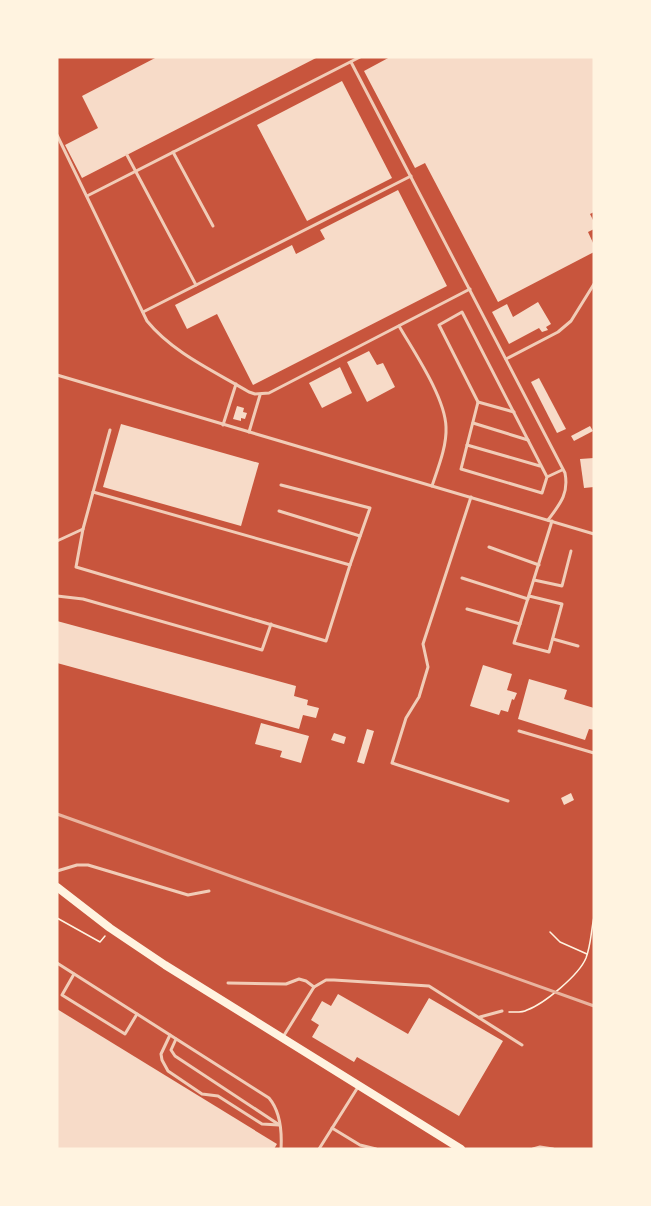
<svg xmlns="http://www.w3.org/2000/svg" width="651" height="1206" viewBox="0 0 651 1206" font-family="'Asap Condensed',sans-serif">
<rect width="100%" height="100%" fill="#c8553d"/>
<g fill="#f7dbc8">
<polygon points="157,57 318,57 82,178 65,145 98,128 82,96"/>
<polygon points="390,57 594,57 594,212 590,214 594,222 594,229 588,232 594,245 594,252 498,302 425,163 415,168 364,71"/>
<polygon points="342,81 392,178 307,221 257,125"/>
<polygon points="398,190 447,286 253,385 217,314 187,329 175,305 292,245 296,254 325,239 320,230"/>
<polygon points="538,302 551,324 546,327 548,330 542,332 539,328 509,344 492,312 507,304 513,317"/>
<polygon points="369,351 377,365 383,363 395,387 367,402 347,362"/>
<polygon points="340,367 352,393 322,408 309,383"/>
<polygon points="539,378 566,429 557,433 531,382"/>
<polygon points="237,406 244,408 243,412 247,413 245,419 241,418 241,421 233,419"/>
<polygon points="121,424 259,463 241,526 103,487"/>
<polygon points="590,426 593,431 574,441 571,436"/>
<polygon points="594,458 594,487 584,488 580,459"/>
<polygon points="57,621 296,686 294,696 308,700 307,705 319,708 316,718 303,715 299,729 57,663"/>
<polygon points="483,665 512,674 507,690 517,693 514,700 512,699 508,712 501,710 499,715 470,706"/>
<polygon points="529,679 567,690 564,699 594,708 594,730 589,729 585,740 518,719"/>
<polygon points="261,723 309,736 301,763 280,757 282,751 255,744"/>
<polygon points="367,729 374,731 364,764 357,762"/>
<polygon points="334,733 346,737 344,744 331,740"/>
<polygon points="571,793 574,800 564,805 561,798"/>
<polygon points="338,994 408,1034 429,998 503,1041 459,1116 357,1057 354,1062 312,1037 319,1025 311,1020 322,1001 331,1006"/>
<polygon points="57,1009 277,1144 274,1149 57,1149"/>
</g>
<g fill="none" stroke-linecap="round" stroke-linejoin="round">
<g stroke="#fff3e0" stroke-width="1.5">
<polyline points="57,918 100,942 105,936"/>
<polyline points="550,932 560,942 587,954"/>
<path d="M509,1012C515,1012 522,1013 527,1010C544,1004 579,975 586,958C591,945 591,931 594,917"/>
</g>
<g stroke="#f1ccb7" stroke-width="3">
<path d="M351,62L565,473C569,494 560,504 548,520"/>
<path d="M57,135L147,321C173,353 214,371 249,392L255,394L269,393L470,289"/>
<polyline points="173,152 213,226"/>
<polyline points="127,155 196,285"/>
<polyline points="87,196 360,57"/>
<polyline points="143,312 411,176"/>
<path d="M399,326C414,352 445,397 446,427C447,446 438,468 432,486"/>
<polyline points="506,359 558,332 571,321 594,284"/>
<polyline points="57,375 594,534"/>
<polyline points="478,402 514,412"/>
<polyline points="473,423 528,440"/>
<polyline points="223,425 236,384"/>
<polyline points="249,432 260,395"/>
<polyline points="467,445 540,466"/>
<polyline points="547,477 462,312 439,325 478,402 461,469 542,493 547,477 562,470"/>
<polyline points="93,492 350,565 370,508 281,485"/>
<polyline points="471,497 423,644 428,667 419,697 406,718 392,763 508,801"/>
<polyline points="279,511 360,536"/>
<polyline points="83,529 76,567 326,641 350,565"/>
<polyline points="57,541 83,529 110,430"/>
<polyline points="489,547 539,565"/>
<polyline points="462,578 528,599"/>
<polyline points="534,580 562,586 571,551"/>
<polyline points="57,596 83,599 262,650 271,624"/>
<polyline points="529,596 562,604 549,652 514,643 552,521"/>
<polyline points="467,609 520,624"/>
<polyline points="553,639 578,646"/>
<polyline points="519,731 594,753"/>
<polyline points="57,871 77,865 88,865 188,895 209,891"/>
<path d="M57,963L269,1098C280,1111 282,1132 281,1149"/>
<polyline points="74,974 62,995 125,1034 137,1014"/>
<polyline points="228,983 286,984 299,979 306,981 314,987"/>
<polyline points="480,1017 502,1011"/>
<polyline points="170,1035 161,1054 162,1060 168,1071 202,1094 218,1096 262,1124 279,1125"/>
<polyline points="283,1037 314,987 326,980 334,980 429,986 522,1045"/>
<polyline points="176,1039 171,1050 175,1056 278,1124"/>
<polyline points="332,1128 360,1145 376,1149"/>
<polyline points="319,1149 358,1087"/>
<polyline points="533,1149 540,1147 553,1149"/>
</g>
<polyline stroke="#fff3e0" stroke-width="8" points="57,887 110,928 165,965 461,1149"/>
<polyline stroke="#e9b49f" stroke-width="3" points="57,814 594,1006"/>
</g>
<rect width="651" height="1206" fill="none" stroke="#fff3e0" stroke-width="117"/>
</svg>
